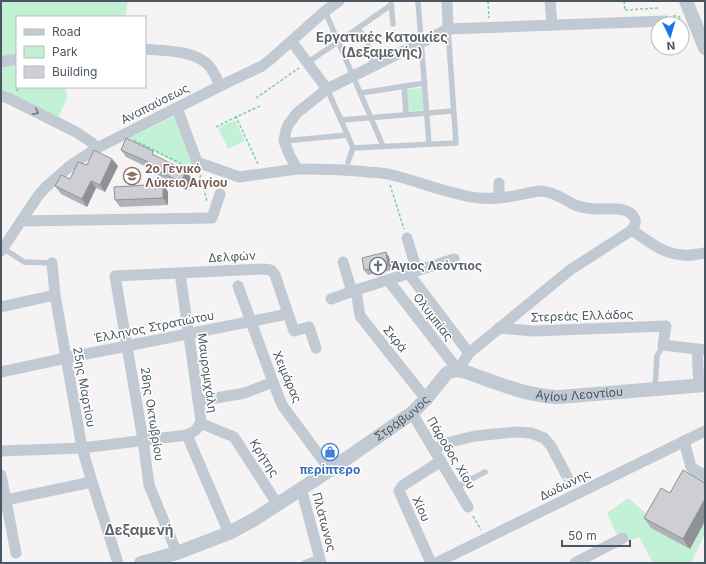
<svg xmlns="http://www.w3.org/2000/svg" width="706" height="564" viewBox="0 0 706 564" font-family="Inter,sans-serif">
<rect width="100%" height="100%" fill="#f5f3f3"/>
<g fill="#c3f1d5">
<polygon points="1,1 128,1 125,17 17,17 17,54 1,57"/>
<polygon points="17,63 17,87 65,87 66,88 67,98 58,118 1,100 1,65"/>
<polygon points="422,88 424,110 408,111 406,89"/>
<polygon points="175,116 200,168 198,174 128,139"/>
<polygon points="235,120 245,141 228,149 218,128"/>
<polygon points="690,473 705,480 705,533 691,563 653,563 639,537 621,544 607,513 628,498 647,514"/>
</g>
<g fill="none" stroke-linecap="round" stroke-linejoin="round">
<g stroke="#7ad0a6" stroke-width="1.5" stroke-dasharray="3 2" stroke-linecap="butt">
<polyline points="488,1 489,18"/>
<polyline points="624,1 625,10"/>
<polyline points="625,10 659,8"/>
<polyline points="673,16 678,16 681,19"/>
<polyline points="394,30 395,44"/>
<polyline points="16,91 21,87"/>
<polyline points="256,98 299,68"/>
<polyline points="216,127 236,117"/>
<polyline points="134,140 188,167"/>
<polyline points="258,164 236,117 260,106"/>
<polyline points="201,175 199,179 202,182 207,201"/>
<polyline points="390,185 404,229"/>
<polyline points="473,516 481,530"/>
</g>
<g stroke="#c1cad2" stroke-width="5.5">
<polyline points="418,1 429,144"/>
<polyline points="391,3 393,24"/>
<polyline points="325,11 383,146"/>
<polyline points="358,29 367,40 373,67"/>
<polyline points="308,62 338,42 391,5"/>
<polyline points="404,86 406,114"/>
<polyline points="327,89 341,120 353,148"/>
<polyline points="361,93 425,83"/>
<polyline points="341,120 453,111"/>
<polyline points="284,141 348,135"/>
<polyline points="348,162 353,148 456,143 448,29"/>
<polyline points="3,248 24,262 52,263"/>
<polyline points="655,389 657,356 663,345"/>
<polyline points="456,487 485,472"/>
<polyline points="304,563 320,557"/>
</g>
<g stroke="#c1cad2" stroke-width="11">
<polyline points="447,1 448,29 665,21"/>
<polyline points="550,1 552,25"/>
<polyline points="292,42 327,89"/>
<path d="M145,49C164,51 197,50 210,67C214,72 217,79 220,86"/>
<polyline points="1,62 17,59"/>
<polyline points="1,96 8,98 76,132 91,142 97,148"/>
<polyline points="177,108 197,162 239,177 297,169 289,154 284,141 286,130 288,125 297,113 327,89 448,29"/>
<path d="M297,169C321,169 344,169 367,172C374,172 381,173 388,174C419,181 447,194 479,198C492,199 505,198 518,195C526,194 534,191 542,191C555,192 564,200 575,205C583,208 591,209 599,209C611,209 629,206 635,219C636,223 635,226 632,230"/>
<polyline points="499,198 499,183"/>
<polyline points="21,221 212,218 220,194"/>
<path d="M632,230C648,241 663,254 683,255C690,256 698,254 705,253"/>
<polyline points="407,238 417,271"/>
<polyline points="1,251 38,196 46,187 71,165 97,148 123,135 220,86 262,66 271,59 325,11 339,1"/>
<polyline points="343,262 352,292"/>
<polyline points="52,263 55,295 82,448 92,482 118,563"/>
<polyline points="409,274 469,353"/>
<polyline points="388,280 458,370 469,353 570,270 632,230"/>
<polyline points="238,286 273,382 282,405 330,470"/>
<polyline points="356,290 360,316 426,399"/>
<polyline points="331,299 356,290 454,259"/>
<polyline points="1,307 55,295"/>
<polyline points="499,328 533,331 666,326 663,345 705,350"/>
<polyline points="697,349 699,386"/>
<polyline points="1,372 66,358 288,314"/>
<polyline points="198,401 245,393 273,382"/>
<polyline points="412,413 468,507"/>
<polyline points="200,423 234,437 278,505"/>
<polyline points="187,435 229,533"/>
<polyline points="684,441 691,467 695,470 705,475"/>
<polyline points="434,449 450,442 475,436 516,432 531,433 544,438 551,446 570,482"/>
<path d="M1,451L82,448L187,435C196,431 197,430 201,421L180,273"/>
<polyline points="1,475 16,553"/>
<polyline points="301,488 321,563"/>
<polyline points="1,501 92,482"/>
<polyline points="177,553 149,485 143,440 115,276 263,269 271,270 275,275 294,331 309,327 316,348"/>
<polyline points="431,563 399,491 402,486 441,461"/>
<polyline points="436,563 705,431"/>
<polyline points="575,563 623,538"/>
</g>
<g stroke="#c1cad2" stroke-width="14">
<polyline points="686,1 705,48"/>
<path id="s1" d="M141,563L177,553L229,533L255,519L330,470L412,413L426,399L446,374L449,372L458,370L466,372C497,383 527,396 559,397L705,385"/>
</g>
</g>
<g fill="#b0b2b7">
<polygon points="121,150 156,156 192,179 186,190 152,172 149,168 126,157"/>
<polygon points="112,159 118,166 105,192 96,188 87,207 61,194 55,186 70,179 87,165"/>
<polygon points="163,184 168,192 168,205 120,207 115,200"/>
<polygon points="389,257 392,270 368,275 364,270"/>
<polygon points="705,483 705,521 690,549 651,528 644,518 670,493"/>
</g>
<g fill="#909195">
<polygon points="112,159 118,166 105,192 100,185"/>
<polygon points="186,171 192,179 186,190 181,182"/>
<polygon points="91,181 96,188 87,207 82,199"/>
<polygon points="163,184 168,192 168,205 163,198"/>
<polygon points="386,252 389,257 392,270 388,265"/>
<polygon points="705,499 705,521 690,549 683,539"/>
</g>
<g fill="#cdcfd5" stroke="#909195">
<polygon points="126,138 153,151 152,154 186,171 181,182 146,165 148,162 121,150"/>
<polygon points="94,150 112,159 100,185 91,181 82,199 55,186 61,175 70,179 78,162 87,165"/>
<polygon points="163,184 163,198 115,200 114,187"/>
<polygon points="386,252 388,265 364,270 362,258"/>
<polygon points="683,470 705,483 705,499 683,539 644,518 661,488 670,493"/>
</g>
<defs><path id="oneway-chevron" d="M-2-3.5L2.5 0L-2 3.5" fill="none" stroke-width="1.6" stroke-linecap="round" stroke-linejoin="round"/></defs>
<use stroke="#6e7983" href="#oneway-chevron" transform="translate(36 112) rotate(27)"/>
<defs>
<g id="school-ring" transform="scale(0.9)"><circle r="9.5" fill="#fff" stroke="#8d6e63" stroke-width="1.5"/><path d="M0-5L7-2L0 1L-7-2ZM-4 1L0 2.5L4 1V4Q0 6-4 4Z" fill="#8d6e63"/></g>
<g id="church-ring" transform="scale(0.9)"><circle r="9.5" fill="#fff" stroke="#6b7280" stroke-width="1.5"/><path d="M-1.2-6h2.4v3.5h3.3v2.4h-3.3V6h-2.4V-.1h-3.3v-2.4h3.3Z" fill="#6b7280"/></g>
<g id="shop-ring" transform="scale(0.9)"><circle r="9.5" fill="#fff" stroke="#3f7fe0" stroke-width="1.5"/><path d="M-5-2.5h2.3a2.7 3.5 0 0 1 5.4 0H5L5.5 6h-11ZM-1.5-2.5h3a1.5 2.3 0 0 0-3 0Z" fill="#3f7fe0"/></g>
</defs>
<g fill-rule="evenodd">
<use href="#school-ring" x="132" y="176"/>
<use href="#church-ring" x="378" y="266"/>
<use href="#shop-ring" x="330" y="452"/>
</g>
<g text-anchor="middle" stroke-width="3" stroke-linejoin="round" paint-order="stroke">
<g font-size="12" fill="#4a5661" stroke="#fff">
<text transform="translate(155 104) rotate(-27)" y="4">Αναπαύσεως</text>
<text transform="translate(232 257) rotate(-3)" y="4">Δελφών</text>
<text transform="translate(582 316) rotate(-2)" y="4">Στερεάς Ελλάδος</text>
<text transform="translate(433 317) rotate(52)" y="4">Ολυμπίας</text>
<text transform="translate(154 327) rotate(-11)" y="4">Έλληνος Στρατιώτου</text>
<text transform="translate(395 339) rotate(51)" y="4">Σκρά</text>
<text transform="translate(207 373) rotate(82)" y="4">Μαυρομιχάλη</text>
<text transform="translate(287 377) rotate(67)" y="4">Χειμάρας</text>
<text transform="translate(84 387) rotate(80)" y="4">25ης Μαρτίου</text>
<text dy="4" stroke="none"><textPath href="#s1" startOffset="502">Αγίου Λεοντίου</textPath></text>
<text transform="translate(152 414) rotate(81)" y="4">28ης Οκτωβρίου</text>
<text dy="4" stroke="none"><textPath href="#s1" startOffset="301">Στράβωνος</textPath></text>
<text transform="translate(451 453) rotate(59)" y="4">Πάροδος Χίου</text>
<text transform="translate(264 458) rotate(57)" y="4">Κρήτης</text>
<text transform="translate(565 485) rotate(-26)" y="4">Δωδώνης</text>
<text transform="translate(421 509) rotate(66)" y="4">Χίου</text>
<text transform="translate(324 522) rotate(75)" y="4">Πλάτωνος</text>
</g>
<g font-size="12" font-weight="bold" fill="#785e54" stroke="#fff" text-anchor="start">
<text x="145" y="173">2ο Γενικό<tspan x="145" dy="14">Λύκειο Αιγίου</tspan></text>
</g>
<g font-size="12" font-weight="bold" fill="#5b616d" stroke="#fff" text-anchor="start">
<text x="391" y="270">Άγιος Λεόντιος</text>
</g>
<g font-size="12" font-weight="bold" fill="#366cbe" stroke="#fff">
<text x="330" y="474">περίπτερο</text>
</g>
<g font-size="13" font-weight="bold" fill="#5f6368" stroke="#fff">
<text x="382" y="42">Εργατικές Κατοικίες<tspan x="382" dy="15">(Δεξαμενής)</tspan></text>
</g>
<g font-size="14" font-weight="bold" fill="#5f6368" stroke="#fff">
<text x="139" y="535">Δεξαμενή</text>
</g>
</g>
<rect width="706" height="564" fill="none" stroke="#4a5661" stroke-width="4"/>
<rect x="16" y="16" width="130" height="72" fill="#ffffff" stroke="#b7bbc0"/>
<rect x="24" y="29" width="20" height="6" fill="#c1cad2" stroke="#b7bbc0"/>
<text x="52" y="36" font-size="12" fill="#4a5661">Road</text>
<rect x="24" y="46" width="20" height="12" fill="#c3f1d5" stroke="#b7bbc0"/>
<text x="52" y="56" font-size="12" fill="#4a5661">Park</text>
<rect x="24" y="66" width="20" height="12" fill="#cdcfd5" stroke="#b7bbc0"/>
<text x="52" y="76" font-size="12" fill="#4a5661">Building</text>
<g transform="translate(670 36) rotate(175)"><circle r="19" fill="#ffffff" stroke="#b7bbc0"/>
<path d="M0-3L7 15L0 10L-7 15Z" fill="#1a73e8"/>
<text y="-6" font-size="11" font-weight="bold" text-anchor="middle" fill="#4a5661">N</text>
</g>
<path d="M562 540v6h68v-6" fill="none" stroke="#4a5661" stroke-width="2"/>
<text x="568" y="540" font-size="12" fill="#4a5661" stroke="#ffffff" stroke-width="3" paint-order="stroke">50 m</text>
</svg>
